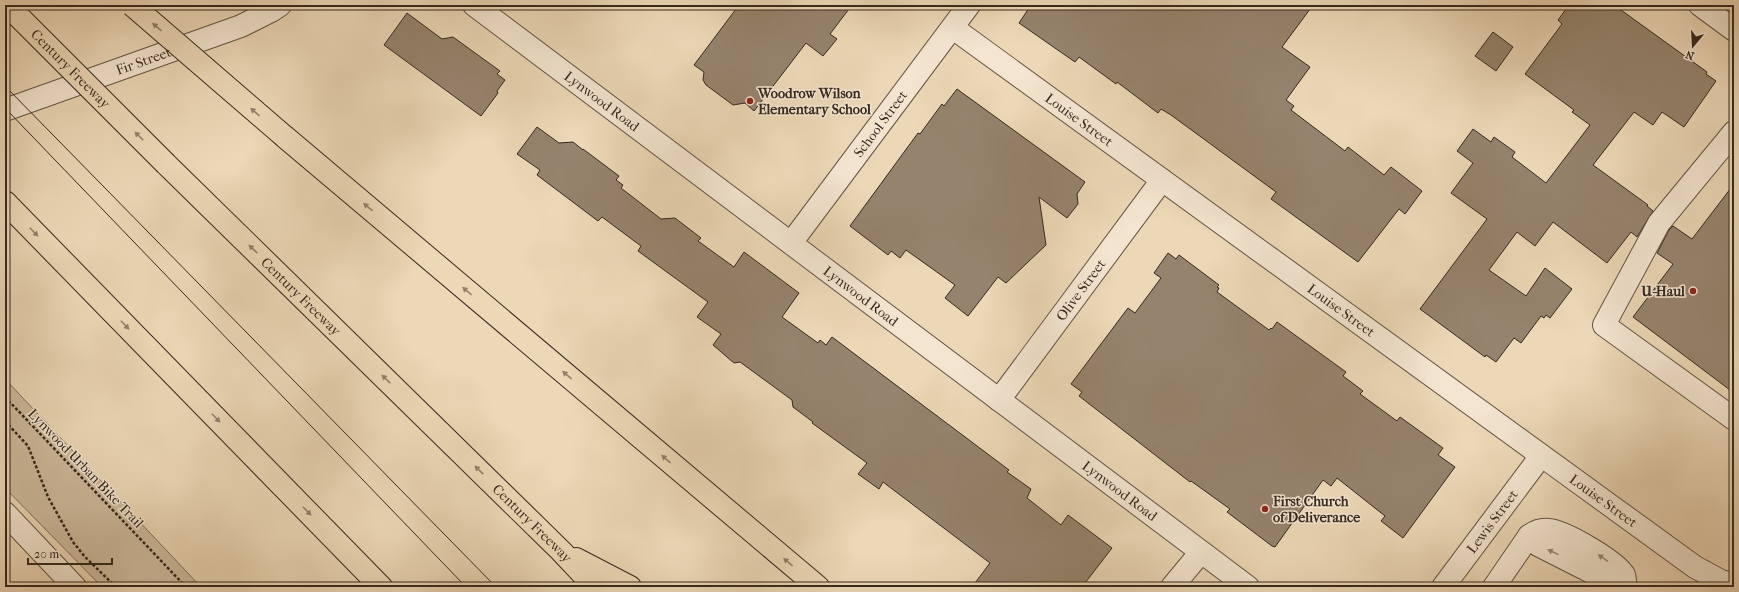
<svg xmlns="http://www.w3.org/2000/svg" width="1739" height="592" viewBox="0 0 1739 592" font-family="'IM FELL French Canon',serif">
<rect width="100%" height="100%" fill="#ecd7b6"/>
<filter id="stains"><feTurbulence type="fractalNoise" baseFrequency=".005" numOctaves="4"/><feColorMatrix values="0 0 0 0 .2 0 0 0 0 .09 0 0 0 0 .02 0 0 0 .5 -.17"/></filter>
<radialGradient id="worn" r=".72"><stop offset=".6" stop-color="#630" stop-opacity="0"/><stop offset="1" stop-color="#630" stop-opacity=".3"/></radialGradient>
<polygon fill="#cdb99c" stroke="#82715d" points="5,379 201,587 102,587 5,488"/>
<g fill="#95836d" stroke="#36291e">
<polygon points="739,5 852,5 830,34 837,39 823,56 806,43 754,111 745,103 733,105 706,85 703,80 704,72 694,65"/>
<polygon points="1031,5 1313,5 1282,47 1310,67 1286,100 1294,106 1291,110 1345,151 1348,147 1384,175 1391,167 1422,191 1405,214 1399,209 1358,262 1271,199 1276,192 1171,115 1161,109 1158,113 1117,82 1116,84 1079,57 1075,62 1019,23"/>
<polygon points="1569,5 1614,5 1707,72 1706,74 1716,81 1684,127 1662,112 1653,125 1634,112 1593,165 1648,205 1647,206 1653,211 1637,237 1631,232 1607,263 1553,222 1535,246 1517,232 1489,270 1526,296 1545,268 1572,289 1550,318 1546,315 1544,318 1541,316 1521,343 1514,338 1496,362 1486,355 1485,357 1420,309 1487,219 1451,193 1473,163 1457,151 1473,129 1491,142 1494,137 1515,152 1512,157 1546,183 1590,125 1572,112 1574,110 1525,74 1562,24 1558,20"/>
<polygon points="407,13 442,39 453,37 500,71 497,74 505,80 497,91 498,93 481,116 384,45"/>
<polygon points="1493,32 1513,47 1496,71 1475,56"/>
<polygon points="957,89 1085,182 1077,194 1078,204 1067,218 1039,197 1046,245 1006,283 998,277 968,316 945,298 955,285 906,250 900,258 891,251 888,255 850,226 918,133 920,134 942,104 944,106"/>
<polygon points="537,127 559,143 573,142 583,150 583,149 619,176 616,180 623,185 621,188 661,219 675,218 701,238 698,241 734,267 744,252 799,293 782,317 818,343 820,340 826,345 832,337 1009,470 1007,472 1031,489 1027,498 1061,525 1068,515 1112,548 1082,587 972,587 990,563 883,482 879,489 858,474 867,463 812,423 813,422 793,407 792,400 740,362 734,363 713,345 721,334 697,317 708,302 638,251 641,246 602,217 598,221 537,175 540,170 517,154"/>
<polygon points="1734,184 1734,393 1633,317 1673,264 1657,253 1669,230 1673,226 1692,239"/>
<polygon points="1168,253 1176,259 1179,255 1219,285 1217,287 1219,288 1217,292 1269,330 1271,328 1272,329 1277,322 1346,372 1343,376 1363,391 1360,394 1397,421 1400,417 1443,448 1438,455 1455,467 1403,538 1381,521 1385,516 1337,478 1331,486 1323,480 1275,547 1272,546 1227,512 1230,509 1191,481 1190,482 1079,396 1082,392 1071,384 1128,308 1135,313 1161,278 1154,273"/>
</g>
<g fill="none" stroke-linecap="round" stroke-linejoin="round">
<g stroke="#645444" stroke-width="24">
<g id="minor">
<path id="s1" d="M474,5L1248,587"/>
<polyline points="1700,5 1734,30"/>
<path id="s2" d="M953,28L1695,567L1721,581L1734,585"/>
<path id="s3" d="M5,110L241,26L271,11L280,5"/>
<polyline points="1734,132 1659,223 1604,325 1734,419"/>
<path id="s4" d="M791,243L969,5"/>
<path id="s5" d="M999,400L1162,180"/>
<polyline points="5,513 75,587"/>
<polyline points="1529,536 1538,545 1599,576 1609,583 1625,585"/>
<polyline points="1172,587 1201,552"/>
<path id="s6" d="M1443,587L1541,456"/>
<path d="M1494,587L1529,536C1536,531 1541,529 1549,530C1564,531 1616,561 1624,575C1625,578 1625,583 1626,587"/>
</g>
</g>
<g stroke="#36291e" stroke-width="24">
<g id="highway">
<polyline points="285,137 818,587"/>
<path id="s7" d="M166,164L561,551L595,587"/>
<polyline points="5,202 381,587"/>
<polyline points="576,559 630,587"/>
</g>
</g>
<g stroke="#36291e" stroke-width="2.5" stroke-dasharray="3 2" stroke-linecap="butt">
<polyline points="5,397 186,587"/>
<polyline points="5,421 28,446 48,497 73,542 85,557 116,587"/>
</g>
<use href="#minor" stroke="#f3e5d0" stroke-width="22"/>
<use href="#highway" stroke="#ecd7b6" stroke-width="22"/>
<g stroke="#36291e" stroke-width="1">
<polyline points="5,86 496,587"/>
<polyline points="5,108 466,587"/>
</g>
<g stroke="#36291e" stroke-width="24" stroke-linecap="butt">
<g id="highway-bridge">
<path id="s8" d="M7,5L166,164"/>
<polyline points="132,5 285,137"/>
</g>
</g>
<use href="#highway-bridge" stroke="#ecd7b6" stroke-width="22"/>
</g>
<defs><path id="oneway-solid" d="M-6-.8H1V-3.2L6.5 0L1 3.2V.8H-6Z"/></defs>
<g fill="#91806a">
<use href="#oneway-solid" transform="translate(157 27) rotate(-139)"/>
<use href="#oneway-solid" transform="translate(255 112) rotate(-139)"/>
<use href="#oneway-solid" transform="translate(139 136) rotate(-135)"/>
<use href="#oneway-solid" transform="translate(368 207) rotate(-140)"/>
<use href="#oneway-solid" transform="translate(34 232) rotate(46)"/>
<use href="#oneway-solid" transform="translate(253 249) rotate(-136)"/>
<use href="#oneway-solid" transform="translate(467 291) rotate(-140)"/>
<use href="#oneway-solid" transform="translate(125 325) rotate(46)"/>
<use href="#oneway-solid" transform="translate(567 375) rotate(-140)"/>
<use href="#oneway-solid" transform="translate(386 379) rotate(-136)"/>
<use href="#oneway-solid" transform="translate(216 418) rotate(46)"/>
<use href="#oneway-solid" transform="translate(666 459) rotate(-140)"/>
<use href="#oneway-solid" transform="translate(479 470) rotate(-136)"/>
<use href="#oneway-solid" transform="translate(307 511) rotate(46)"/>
<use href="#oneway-solid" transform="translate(788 562) rotate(-140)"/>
</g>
<g fill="#948777">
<use href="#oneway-solid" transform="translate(1553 552) rotate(-154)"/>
<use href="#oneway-solid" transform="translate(1603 558) rotate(-145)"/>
</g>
<g fill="#8f2418" stroke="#f3e5d0" stroke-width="1.5">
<circle cx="750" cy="101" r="4"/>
<circle cx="1693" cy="291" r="4"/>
<circle cx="1265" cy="509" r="4"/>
</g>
<g text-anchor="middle" stroke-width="3" stroke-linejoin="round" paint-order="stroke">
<g font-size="14" fill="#36291e" stroke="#f3e5d0">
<text dy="5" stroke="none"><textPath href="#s3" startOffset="147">Fir Street</textPath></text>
<text dy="5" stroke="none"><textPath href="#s8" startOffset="90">Century Freeway</textPath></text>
<text dy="5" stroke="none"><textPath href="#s1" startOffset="160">Lynwood Road</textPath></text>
<text dy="5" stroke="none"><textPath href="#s2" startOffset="156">Louise Street</textPath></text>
<text dy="5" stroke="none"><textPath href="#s4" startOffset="149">School Street</textPath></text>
<text dy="5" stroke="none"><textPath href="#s5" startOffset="137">Olive Street</textPath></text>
<text dy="5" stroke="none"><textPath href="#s7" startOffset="189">Century Freeway</textPath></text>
<text dy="5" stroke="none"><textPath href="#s1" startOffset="484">Lynwood Road</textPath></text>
<text dy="5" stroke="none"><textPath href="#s2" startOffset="480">Louise Street</textPath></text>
<text transform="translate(86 468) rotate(46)" y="5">Lynwood Urban Bike Trail</text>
<text dy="5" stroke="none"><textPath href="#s1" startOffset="808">Lynwood Road</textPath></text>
<text dy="5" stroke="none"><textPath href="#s2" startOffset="804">Louise Street</textPath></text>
<text dy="5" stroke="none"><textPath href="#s6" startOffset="82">Lewis Street</textPath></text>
<text dy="5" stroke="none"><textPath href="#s7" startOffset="513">Century Freeway</textPath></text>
</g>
<g font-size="14" font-weight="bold" fill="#36291e" stroke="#f3e5d0" text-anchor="start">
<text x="758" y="98">Woodrow Wilson<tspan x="758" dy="16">Elementary School</tspan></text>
<text x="1685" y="296" text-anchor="end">U-Haul</text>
<text x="1273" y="506">First Church<tspan x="1273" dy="16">of Deliverance</tspan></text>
</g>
</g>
<rect width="1739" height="592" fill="none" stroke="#ecd7b6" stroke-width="20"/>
<rect x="6" y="6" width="1727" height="580" fill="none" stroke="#36291e" stroke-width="2"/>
<rect x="10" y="10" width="1719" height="572" fill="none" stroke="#36291e"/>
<g transform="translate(1693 46) rotate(198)" stroke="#f3e5d0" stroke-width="3" paint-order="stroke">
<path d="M0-3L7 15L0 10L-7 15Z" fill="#36291e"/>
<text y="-6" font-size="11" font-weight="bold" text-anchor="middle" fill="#36291e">N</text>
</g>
<path d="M28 558v6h84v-6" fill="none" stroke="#36291e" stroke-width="2"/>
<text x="34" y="558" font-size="12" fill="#36291e" stroke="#f3e5d0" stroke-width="3" paint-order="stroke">20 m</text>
<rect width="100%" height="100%" filter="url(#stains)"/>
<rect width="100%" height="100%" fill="url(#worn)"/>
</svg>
